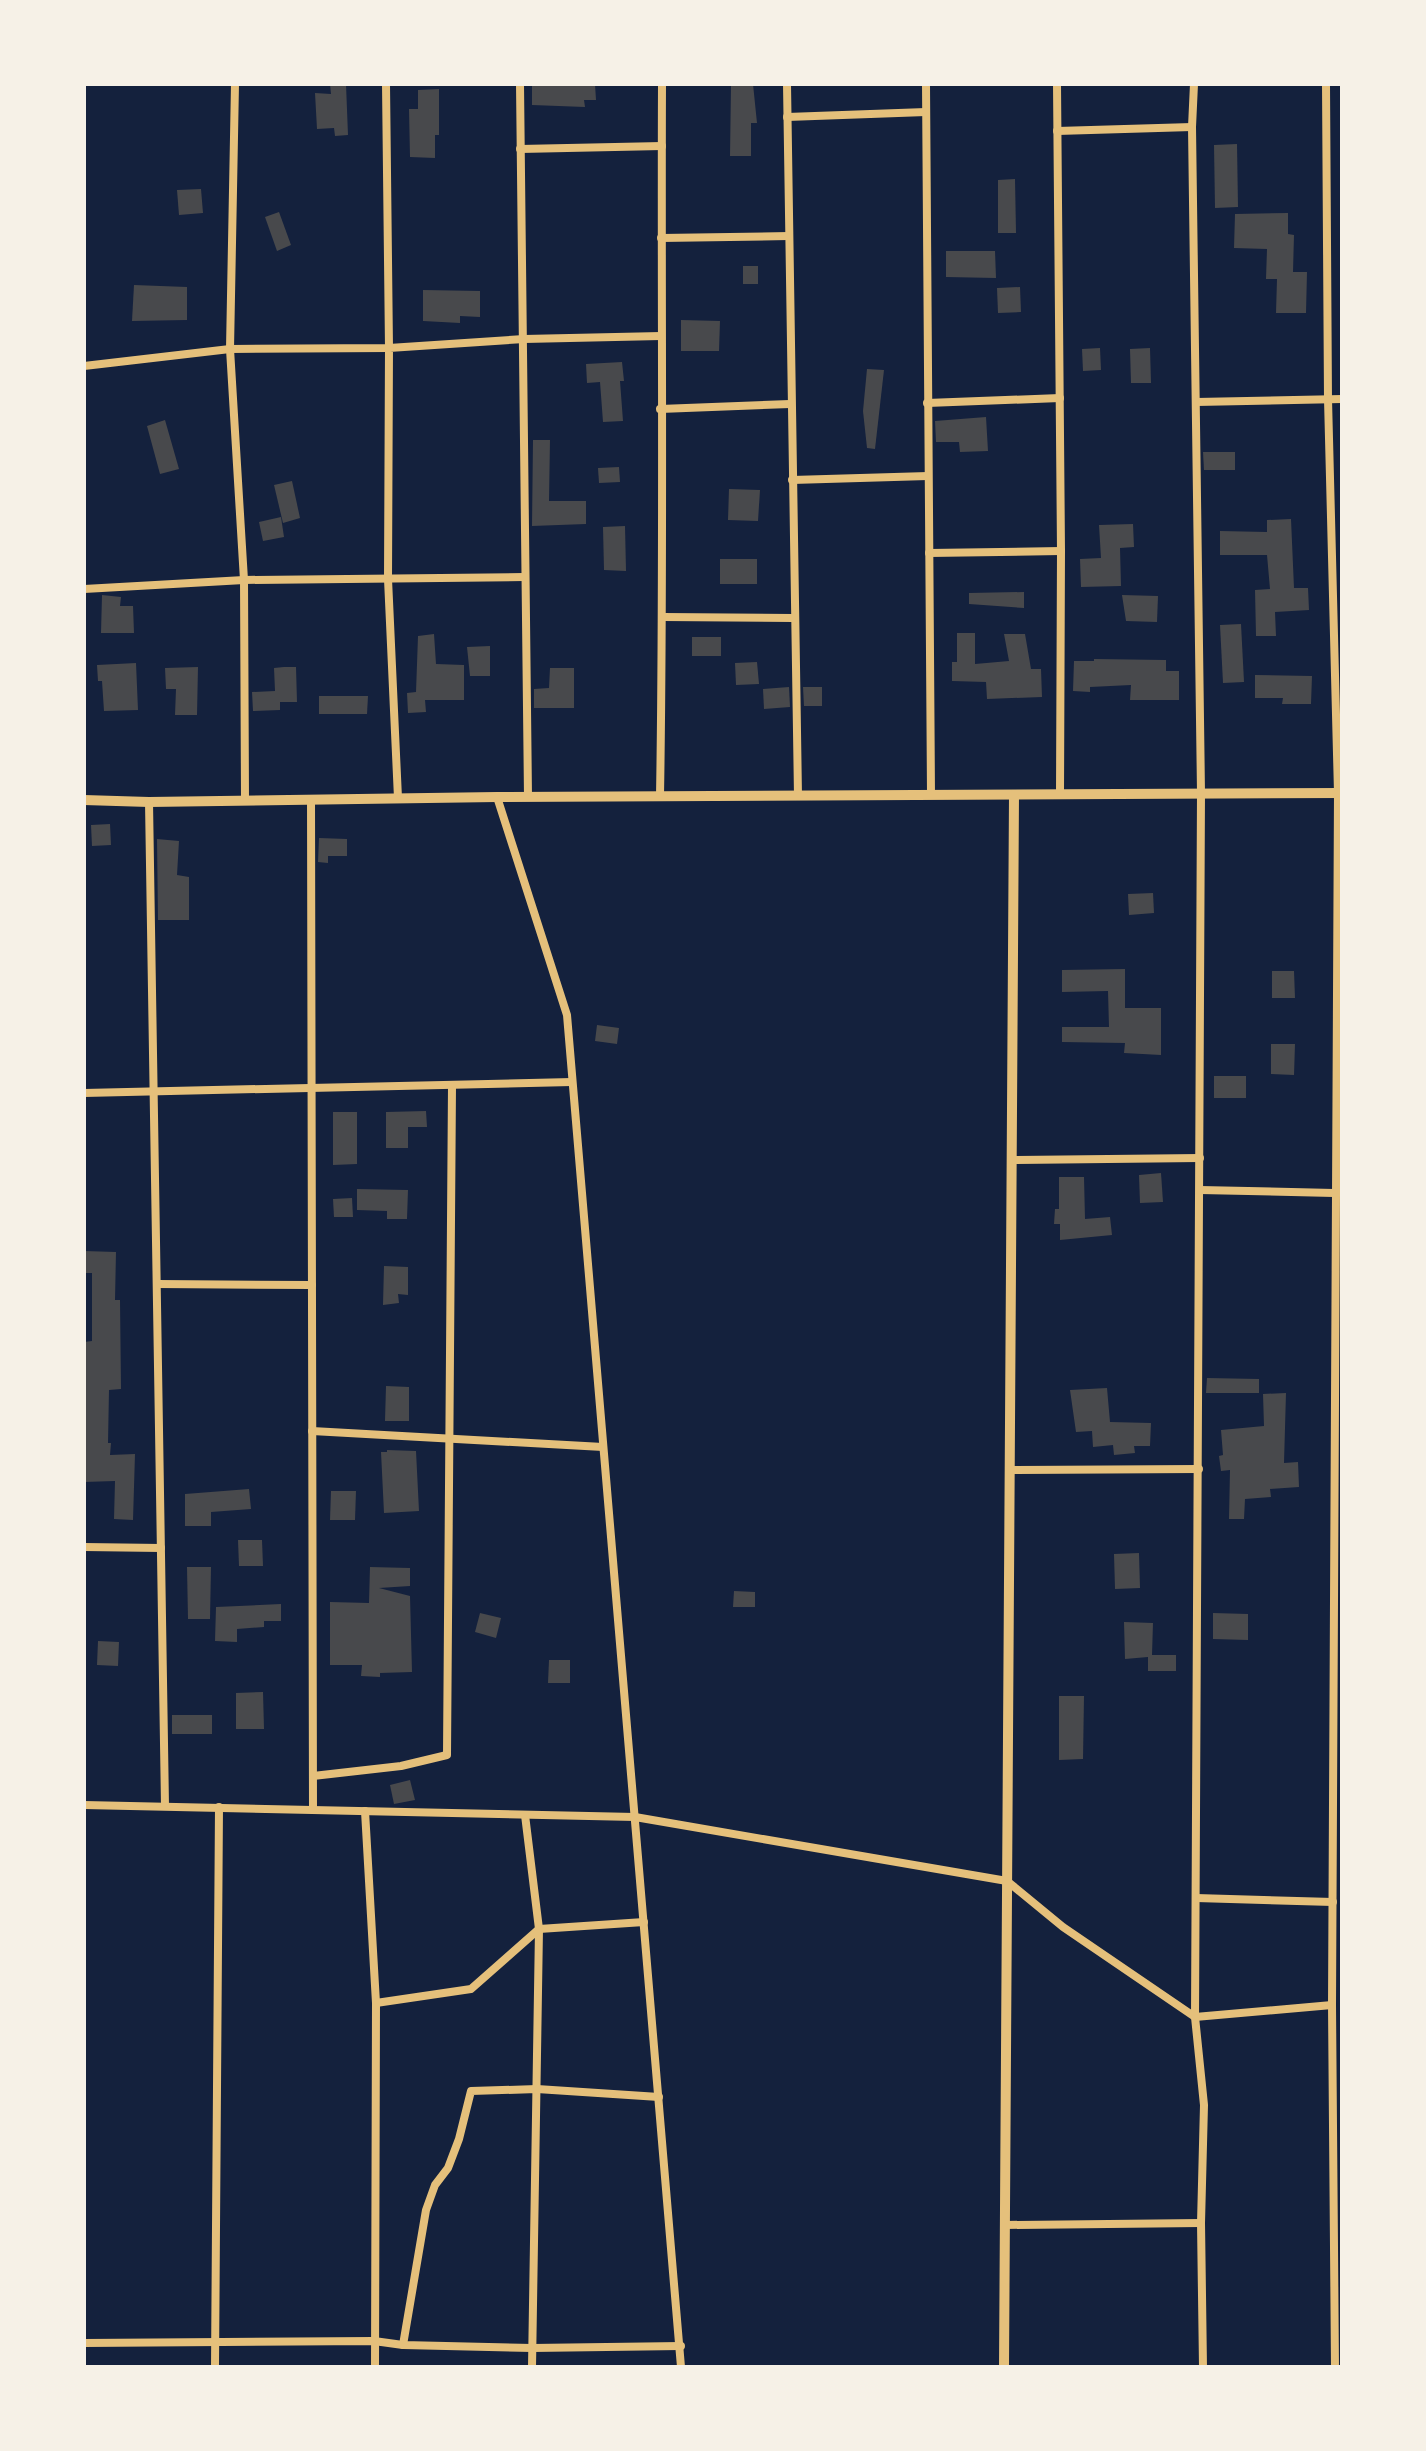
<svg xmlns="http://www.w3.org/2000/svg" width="1426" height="2451" viewBox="0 0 1426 2451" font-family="'DejaVu Sans',sans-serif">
<rect width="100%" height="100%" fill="#14213d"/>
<g fill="#48494c">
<polygon points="330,84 346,84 348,135 335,136 334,128 317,129 315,93 331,94"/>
<polygon points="532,84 595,84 596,100 584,100 585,107 532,105"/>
<polygon points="731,84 753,84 757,123 751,123 751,156 730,156"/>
<polygon points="439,89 439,135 435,135 435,158 410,157 409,109 418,109 418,90"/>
<polygon points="1237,144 1238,207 1215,208 1214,145"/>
<polygon points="1015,179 1016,233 998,233 998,180"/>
<polygon points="201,189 203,213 179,215 177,190"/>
<polygon points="279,212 291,245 277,251 265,217"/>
<polygon points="1288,213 1288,234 1294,235 1293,272 1307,272 1306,313 1276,313 1277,279 1266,279 1267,249 1234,248 1235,214"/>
<polygon points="946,251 995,251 996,278 946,277"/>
<rect x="743" y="266" width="15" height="18"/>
<polygon points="134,285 187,287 187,320 132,321"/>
<polygon points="1020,287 1021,312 998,313 997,288"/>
<polygon points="423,290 480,291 480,317 460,316 460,323 423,321"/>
<polygon points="681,320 720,321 719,351 681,351"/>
<polygon points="1100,348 1101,370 1083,371 1082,349"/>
<polygon points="1150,348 1151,383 1131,383 1130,349"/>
<polygon points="622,362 624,381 620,381 623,421 603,422 600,382 587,383 586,364"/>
<polygon points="867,369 884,370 875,449 867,448 863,411"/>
<polygon points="986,417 988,451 960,452 959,442 936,442 935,421"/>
<polygon points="165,420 179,469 160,474 147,426"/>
<polygon points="533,440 550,440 549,501 586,501 586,524 532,526"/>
<polygon points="1203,452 1235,452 1235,470 1204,470"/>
<polygon points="619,467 620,482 599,483 598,468"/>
<polygon points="292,481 300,518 283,523 274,485"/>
<polygon points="729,489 760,490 758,521 728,520"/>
<polygon points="281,517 284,537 263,541 259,522"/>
<polygon points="1291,519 1294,588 1308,588 1309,610 1275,612 1276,636 1256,636 1255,590 1270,589 1267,555 1220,555 1220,531 1267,532 1267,520"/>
<polygon points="1133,524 1134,547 1120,548 1121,586 1081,587 1080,559 1101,558 1099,525"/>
<polygon points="625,526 626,571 604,570 603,527"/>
<rect x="720" y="559" width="37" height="25"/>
<polygon points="1024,592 1024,608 969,604 969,593"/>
<polygon points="102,595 121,597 120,606 133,606 134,633 101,633"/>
<polygon points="1122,595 1158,596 1157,622 1126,621"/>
<polygon points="1241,624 1244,682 1223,683 1220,625"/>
<polygon points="957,633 975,633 975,664 1009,661 1004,634 1025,634 1031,669 1041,669 1042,697 987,699 986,682 952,681 952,662 957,662"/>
<polygon points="434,634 436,664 464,665 464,700 425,700 426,712 408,713 407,693 416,692 418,636"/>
<rect x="692" y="637" width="29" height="19"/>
<polygon points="490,646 490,676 470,676 467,647"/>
<polygon points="1094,659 1166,660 1166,671 1179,671 1179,700 1130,700 1131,685 1090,687 1090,692 1073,691 1074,661 1094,661"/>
<polygon points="757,662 759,684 736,685 735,663"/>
<polygon points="136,663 138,710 104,711 102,681 98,681 97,665"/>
<polygon points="198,667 197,715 175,715 176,689 166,689 165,668"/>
<polygon points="284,667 296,667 297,702 280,702 280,710 253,711 252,692 275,691 274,668"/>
<polygon points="550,668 574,668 574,708 534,708 534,689 549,688"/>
<polygon points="1255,675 1312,676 1311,704 1282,704 1283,698 1255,698"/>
<polygon points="789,687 790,707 764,709 763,689"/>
<polygon points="803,687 822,687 822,706 804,706"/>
<polygon points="319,696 368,696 367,714 319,714"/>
<polygon points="110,824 111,845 92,846 91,825"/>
<polygon points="319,838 347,839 347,856 328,856 328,863 318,862"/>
<polygon points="157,839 179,841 177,875 189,877 189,920 158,920"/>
<polygon points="1153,893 1154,913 1129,915 1128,894"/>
<polygon points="1125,969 1125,1008 1161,1008 1161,1055 1124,1053 1125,1043 1062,1042 1062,1027 1109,1027 1108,991 1062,992 1062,970"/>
<polygon points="1272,971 1294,971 1295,998 1272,998"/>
<polygon points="597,1025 619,1028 617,1044 595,1041"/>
<polygon points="1271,1044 1295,1044 1294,1075 1271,1074"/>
<rect x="1214" y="1076" width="32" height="22"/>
<polygon points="426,1111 427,1127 408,1127 408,1148 386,1148 386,1112"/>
<polygon points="333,1112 357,1112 357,1164 333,1165"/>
<polygon points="1161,1173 1163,1202 1140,1203 1139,1175"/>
<polygon points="1059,1177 1084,1177 1085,1219 1110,1217 1112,1235 1060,1240 1060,1224 1054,1224 1055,1209 1059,1209"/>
<polygon points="357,1189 408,1190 407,1219 387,1219 387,1211 357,1210"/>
<polygon points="352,1198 353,1217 334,1217 333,1199"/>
<polygon points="84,1251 116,1252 115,1300 120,1300 121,1389 109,1390 108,1443 111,1443 110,1455 135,1454 133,1520 114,1519 115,1481 84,1482 84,1342 92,1341 92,1273 84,1273"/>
<polygon points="384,1266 408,1267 408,1295 398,1294 399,1303 383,1305"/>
<polygon points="1207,1378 1259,1379 1259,1393 1206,1393"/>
<polygon points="386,1386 409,1387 409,1421 385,1421"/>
<polygon points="1107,1388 1110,1422 1151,1423 1150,1446 1134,1446 1135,1453 1114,1455 1113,1445 1093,1447 1092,1431 1076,1432 1070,1390"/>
<polygon points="1286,1393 1284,1463 1298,1462 1299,1487 1270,1489 1271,1497 1245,1499 1244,1519 1229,1519 1230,1470 1221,1471 1219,1456 1223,1455 1221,1430 1264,1426 1263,1394"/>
<polygon points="387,1450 416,1451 419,1511 384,1513 381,1452 387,1452"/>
<polygon points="249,1489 251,1509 211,1512 211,1526 185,1526 185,1494"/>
<polygon points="331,1491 356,1491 355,1520 330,1520"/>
<polygon points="238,1540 262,1540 263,1566 239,1566"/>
<polygon points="1139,1553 1140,1588 1115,1589 1114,1554"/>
<polygon points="187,1567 211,1567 210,1619 188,1619"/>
<polygon points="370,1567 410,1568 410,1586 379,1588 410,1596 412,1672 380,1673 380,1677 361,1676 362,1665 330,1665 330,1602 369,1603"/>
<polygon points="734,1591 755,1592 755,1607 733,1607"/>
<polygon points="281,1604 281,1621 264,1621 264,1627 237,1629 237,1642 215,1641 216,1607"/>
<polygon points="480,1613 501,1618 496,1638 475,1632"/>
<polygon points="1213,1613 1248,1614 1248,1640 1213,1639"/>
<polygon points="1124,1622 1153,1623 1152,1655 1176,1655 1176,1671 1148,1671 1148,1657 1125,1659"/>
<polygon points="98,1641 119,1642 118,1666 97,1665"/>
<polygon points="549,1660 570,1660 570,1683 548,1683"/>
<polygon points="263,1692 264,1729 236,1729 236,1693"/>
<polygon points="1059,1696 1084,1696 1083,1759 1059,1760"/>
<rect x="172" y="1715" width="40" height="19"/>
<polygon points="410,1780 415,1800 394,1804 390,1785"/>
</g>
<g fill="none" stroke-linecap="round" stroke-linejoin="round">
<g stroke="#e5c07b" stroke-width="8">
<polyline points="235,84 230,349 244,580 245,799"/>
<polyline points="520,84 528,797"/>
<polyline points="787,84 798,796"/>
<polyline points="926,84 931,795"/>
<polyline points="1057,84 1061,551 1060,794"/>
<polyline points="1194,84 1192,127 1201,793 1195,2017 1204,2105 1201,2223 1203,2367"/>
<polyline points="1326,84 1328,399 1338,793 1332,2005 1335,2367"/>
<polyline points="787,117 926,112"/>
<polyline points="1057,131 1192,127"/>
<polyline points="520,149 662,146"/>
<polyline points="661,238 789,236"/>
<polyline points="84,366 230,349 389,348 386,84"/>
<polyline points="1196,402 1342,399"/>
<polyline points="927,403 1060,398"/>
<polyline points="660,409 790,404"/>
<polyline points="792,480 928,476"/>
<polyline points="929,553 1061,551"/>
<polyline points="84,589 244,580 524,577"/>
<polyline points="663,617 793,618"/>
<path d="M660,796C664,559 661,321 662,84"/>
<polyline points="497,797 567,1015 681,2367"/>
<polyline points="398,798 388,579 389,348 524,339 661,336"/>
<polyline points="311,799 313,1810"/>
<polyline points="149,802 165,1806"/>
<polyline points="84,1093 572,1082"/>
<polyline points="1012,1160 1200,1158"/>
<polyline points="1200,1190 1334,1193"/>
<polyline points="157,1284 312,1285"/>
<polyline points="312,1431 603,1447"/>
<polyline points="1010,1470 1199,1469"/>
<polyline points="84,1547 161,1548"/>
<polyline points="313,1776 401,1766 447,1755 452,1086"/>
<polyline points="84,1805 635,1817 1007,1881 1063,1927 1195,2017 1332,2005"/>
<polyline points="365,1811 376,2003 375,2367"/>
<polyline points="525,1815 539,1929 532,2367"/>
<polyline points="1196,1898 1333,1902"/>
<polyline points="376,2003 471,1989 539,1929 644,1922"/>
<polyline points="1005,2225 1201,2223"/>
<polyline points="84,2343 374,2341 403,2345 532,2348 681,2346"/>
<polyline points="403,2345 426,2210 435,2185 448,2168 459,2139 471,2091 537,2089 659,2097"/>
<polyline points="215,2367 219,1807"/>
</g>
<g stroke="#e5c07b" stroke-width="10">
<polyline points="84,800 149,802 497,797 1342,793"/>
<polyline points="1004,2367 1014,795"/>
</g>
</g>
<rect width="1426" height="2451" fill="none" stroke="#f6f1e7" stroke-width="172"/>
</svg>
